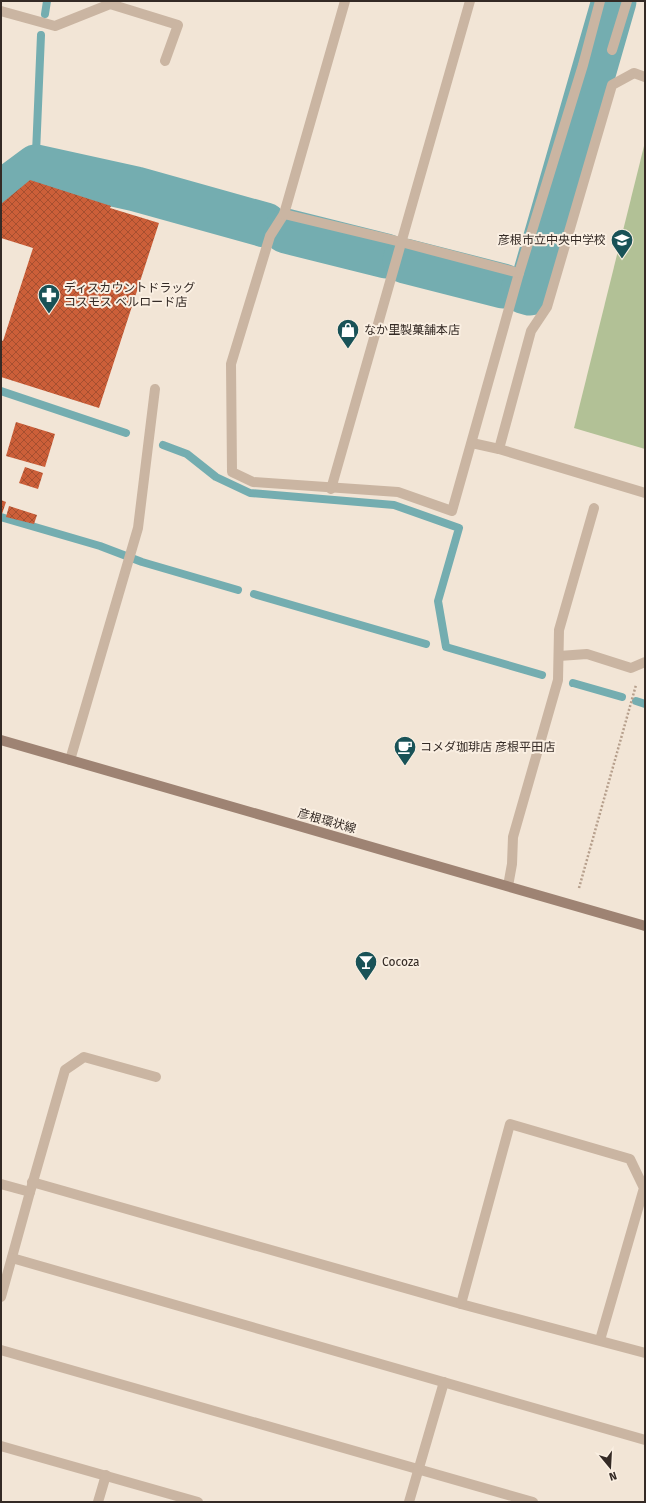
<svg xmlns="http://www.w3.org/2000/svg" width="646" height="1503" viewBox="0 0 646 1503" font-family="'Fira Sans','Noto Sans JP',sans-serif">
<defs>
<pattern id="building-cross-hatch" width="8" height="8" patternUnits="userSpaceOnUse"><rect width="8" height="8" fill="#cc5f39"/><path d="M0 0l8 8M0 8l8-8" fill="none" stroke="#a64f30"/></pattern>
</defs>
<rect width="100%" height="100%" fill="#f2e5d6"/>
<polygon fill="#b2c196" points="645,142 645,449 574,428"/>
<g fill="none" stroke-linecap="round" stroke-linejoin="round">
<g stroke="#74adb0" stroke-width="8">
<polyline points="45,14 47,1"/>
<polyline points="41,35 36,153 44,168"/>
<polyline points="1,391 126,433"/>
<polyline points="163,445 187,454 216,477 250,493 394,505 459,528 438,601 446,647 542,675"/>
<polyline points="1,517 100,546 142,562 238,590"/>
<polyline points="254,594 426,644"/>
<polyline points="573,683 622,697"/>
<polyline points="636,701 645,704"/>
</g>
<g stroke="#74adb0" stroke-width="45">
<polyline points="1,193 36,167 136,189 265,225"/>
<polyline points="286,231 386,256"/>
<polyline points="405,261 503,286"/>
<polyline points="523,291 530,293 614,1"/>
</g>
</g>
<g fill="url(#building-cross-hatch)">
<polygon points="30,180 111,206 110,208 159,223 99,408 1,377 1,340 3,341 33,248 1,238 1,204"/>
<polygon points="16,422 55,434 45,467 6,456"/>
<polygon points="25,467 43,473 38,489 19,483"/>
<polygon points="1,500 6,502 2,514 1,514"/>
<polygon points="9,506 37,515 34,524 6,517"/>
</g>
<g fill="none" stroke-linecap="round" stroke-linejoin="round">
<polyline stroke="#b69f8c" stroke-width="2.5" stroke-dasharray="2 2" stroke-linecap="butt" points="579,888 636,685"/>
<g stroke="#cab5a2" stroke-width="10">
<polyline points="612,50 627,1"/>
<polyline points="472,443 499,449 531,331 547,307 612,85 634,73 645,77"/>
<polyline points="70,760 138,528 155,389"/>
</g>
<g stroke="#cab5a2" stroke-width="10">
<polyline points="345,1 284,214 270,236 231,364 232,472 253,482 398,492 452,511 519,273 583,65 600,1"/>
<polyline points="1,11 55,26 110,4 178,25 165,61"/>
<polyline points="284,214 401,242 519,273"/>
<polyline points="499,449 645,493"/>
<polyline points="331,489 470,1"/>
<polyline points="559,656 587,654 631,668 645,662"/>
<polyline points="508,886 512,864 513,837 558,680 559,630 594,508"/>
<polyline points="32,1182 461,1304 645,1353"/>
<polyline points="1,1184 30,1192 1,1297"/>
<polyline points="30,1192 65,1070 84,1057 156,1077"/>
<polyline points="12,1258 645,1440"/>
<polyline points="461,1304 510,1124 630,1159 644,1188 600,1340"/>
<polyline points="1,1350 533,1502"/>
<polyline points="1,1446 198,1502"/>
<polyline points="98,1502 106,1475"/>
<polyline points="409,1502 444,1382"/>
</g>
<polyline stroke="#9e8373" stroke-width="10" points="1,740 645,926"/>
</g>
<defs>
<g id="school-pin" transform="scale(1.15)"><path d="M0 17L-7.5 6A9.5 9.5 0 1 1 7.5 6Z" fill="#195257" stroke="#faefe2"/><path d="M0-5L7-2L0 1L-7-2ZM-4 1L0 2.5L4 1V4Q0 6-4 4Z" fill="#fff"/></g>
<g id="pharmacy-pin" transform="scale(1.15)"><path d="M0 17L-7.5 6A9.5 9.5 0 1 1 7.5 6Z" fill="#195257" stroke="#faefe2"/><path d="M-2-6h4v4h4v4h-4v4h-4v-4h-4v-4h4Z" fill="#fff"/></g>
<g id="shop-pin" transform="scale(1.15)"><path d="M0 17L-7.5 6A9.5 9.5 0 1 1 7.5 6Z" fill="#195257" stroke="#faefe2"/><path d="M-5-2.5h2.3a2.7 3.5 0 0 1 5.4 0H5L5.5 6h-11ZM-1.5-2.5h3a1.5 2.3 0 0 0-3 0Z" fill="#fff"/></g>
<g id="cafe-pin" transform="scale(1.15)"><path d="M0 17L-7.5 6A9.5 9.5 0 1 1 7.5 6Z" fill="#195257" stroke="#faefe2"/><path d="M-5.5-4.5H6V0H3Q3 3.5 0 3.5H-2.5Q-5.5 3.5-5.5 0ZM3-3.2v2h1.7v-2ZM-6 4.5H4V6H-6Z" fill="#fff"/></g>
<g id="bar-pin" transform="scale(1.15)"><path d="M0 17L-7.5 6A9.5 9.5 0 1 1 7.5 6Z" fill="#195257" stroke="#faefe2"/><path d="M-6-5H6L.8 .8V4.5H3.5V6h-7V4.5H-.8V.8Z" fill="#fff"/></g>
</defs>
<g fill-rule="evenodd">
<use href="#school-pin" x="622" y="240"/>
<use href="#pharmacy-pin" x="49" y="295"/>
<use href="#shop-pin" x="348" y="330"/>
<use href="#cafe-pin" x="405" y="747"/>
<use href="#bar-pin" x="366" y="962"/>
</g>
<g text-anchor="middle" stroke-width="4" stroke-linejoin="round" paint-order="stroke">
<g font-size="12" fill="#342a25" stroke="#faefe2" text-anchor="start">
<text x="606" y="244" text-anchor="end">彦根市立中央中学校</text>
<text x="64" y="292">ディスカウントドラッグ<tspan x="64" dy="14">コスモス ベルロード店</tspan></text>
<text x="364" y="334">なか里製菓舗本店</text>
<text x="420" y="751">コメダ珈琲店 彦根平田店</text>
<text x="382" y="966">Cocoza</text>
</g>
<g font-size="12" fill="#342a25" stroke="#faefe2">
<text transform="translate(327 821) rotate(16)" y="4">彦根環状線</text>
</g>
</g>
<rect width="646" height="1503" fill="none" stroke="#342a25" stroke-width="4"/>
<g transform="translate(610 1467) rotate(162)" stroke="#faefe2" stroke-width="3" paint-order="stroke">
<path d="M0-3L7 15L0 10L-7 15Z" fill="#342a25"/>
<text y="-6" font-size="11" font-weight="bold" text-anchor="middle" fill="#342a25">N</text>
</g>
</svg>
